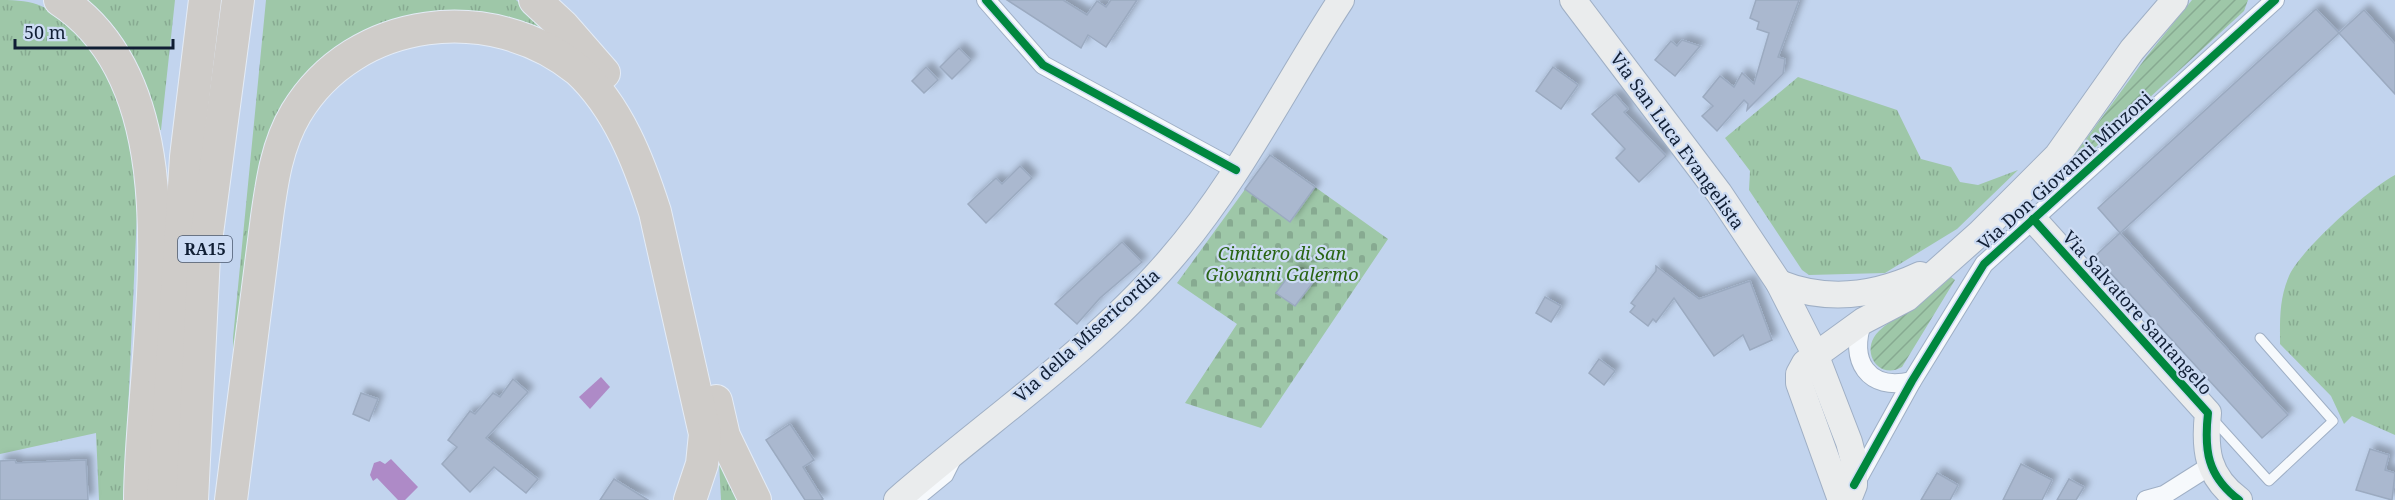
<svg xmlns="http://www.w3.org/2000/svg" width="2395" height="500" viewBox="0 0 2395 500" font-family="'Noto Serif',serif">
<defs>
<pattern id="grass-tufts" width="24" height="20" patternUnits="userSpaceOnUse" patternTransform="scale(1.5)"><rect width="24" height="20" fill="#9ec7a8"/><path d="M3 7l-1-3M5 7V3M7 7l1-3M15 17l-1-3M17 17v-4M19 17l1-3" fill="none" stroke="#87aa91"/></pattern>
<pattern id="cemetery-stones" width="16" height="16" patternUnits="userSpaceOnUse" patternTransform="scale(1.5)"><rect width="16" height="16" fill="#9ec7a8"/><path d="M2 7V4a2 2 0 0 1 4 0v3zM10 15v-3a2 2 0 0 1 4 0v3z" fill="#87aa91"/></pattern>
<pattern id="garden-furrows" width="10" height="10" patternUnits="userSpaceOnUse" patternTransform="scale(1.5)"><rect width="10" height="10" fill="#9ec7a8"/><path d="M-1 1l2-2M0 10L10 0M9 11l2-2" fill="none" stroke="#87aa91"/></pattern>
<filter id="shadow"><feDropShadow dx="5.5" dy="-5.5" stdDeviation="3" flood-color="#0004"/></filter>
</defs>
<rect width="100%" height="100%" fill="#c2d4ee"/>
<g fill="url(#grass-tufts)">
<path d="M0,0C38,0 46,5 73,31C80,38 90,46 96,54C129,99 134,160 137,213L124,500H99L96,433L0,454Z"/>
<path d="M87,0H175L161,130H159C149,82 127,31 87,0Z"/>
<path d="M266,0H516L543,25V28C459,0 374,9 309,72L234,369L233,338Z"/>
<polygon points="1798,77 1897,110 1921,159 1951,167 1960,182 1978,185 2018,170 1957,229 1885,273 1809,275 1802,270 1749,190 1750,171 1725,138"/>
<path d="M2395,175V435L2352,416L2344,424L2331,396L2280,344C2280,320 2279,299 2289,276C2300,250 2370,188 2395,175Z"/>
<polygon points="719,461 739,500 721,500"/>
</g>
<polygon fill="url(#cemetery-stones)" points="1270,155 1388,239 1261,428 1185,403 1237,324 1177,283"/>
<g fill="url(#garden-furrows)">
<polygon points="2192,0 2248,0 2244,11 2075,166 2070,161 2147,56"/>
<path d="M1951,277L1955,280L1902,367C1878,381 1859,350 1879,331C1891,319 1909,311 1922,302C1932,295 1942,285 1951,277Z"/>
</g>
<g fill="#ae8ac7">
<polygon points="601,377 610,387 590,409 579,397"/>
<polygon points="391,459 418,487 405,500 398,500 377,478 373,481 370,475 374,463 380,461 385,464"/>
</g>
<g fill="#aab8cf" stroke="#9baac0" stroke-width="1.5" filter="url(#shadow)">
<polygon points="1007,0 1063,0 1087,15 1097,1 1106,7 1111,0 1137,0 1106,47 1088,35 1081,48"/>
<polygon points="1756,0 1799,0 1778,57 1785,59 1783,74 1747,110 1748,104 1744,100 1717,131 1702,116 1713,106 1703,97 1720,76 1734,87 1742,73 1754,84 1769,33 1757,29 1759,22 1750,18"/>
<polygon points="2316,9 2339,33 2120,233 2098,208"/>
<polygon points="2364,10 2395,44 2395,94 2339,33"/>
<polygon points="1682,40 1700,46 1675,76 1655,60 1671,41 1677,46"/>
<polygon points="959,48 971,60 952,79 940,67"/>
<polygon points="926,67 938,80 924,93 912,81"/>
<polygon points="1553,67 1578,85 1561,109 1536,91"/>
<polygon points="1615,94 1628,109 1624,112 1666,156 1639,182 1616,158 1625,149 1592,114"/>
<polygon points="1270,155 1315,187 1290,222 1245,189"/>
<polygon points="1020,166 1032,178 986,223 968,204 996,178 1002,184"/>
<polygon points="2120,233 2288,415 2262,438 2095,256"/>
<polygon points="1122,242 1142,262 1100,298 1077,324 1055,304"/>
<polygon points="1656,266 1699,299 1750,281 1772,340 1750,350 1743,335 1714,356 1674,298 1656,322 1653,319 1648,326 1630,312 1635,306 1631,303 1656,271"/>
<polygon points="1295,267 1314,281 1295,306 1276,293"/>
<polygon points="1545,297 1561,306 1551,322 1536,313"/>
<polygon points="1599,359 1615,371 1604,385 1589,373"/>
<polygon points="513,379 528,392 486,438 538,479 526,493 494,467 470,492 442,464 457,447 448,440 470,411 475,414 493,393 500,397"/>
<polygon points="361,393 378,399 369,421 353,414"/>
<polygon points="790,424 814,460 803,467 823,499 821,500 805,500 766,440"/>
<polygon points="2370,449 2389,455 2385,470 2395,473 2392,500 2356,490"/>
<polygon points="15,460 16,463 86,460 88,500 0,500 0,461"/>
<polygon points="2021,464 2052,480 2042,500 2003,500"/>
<polygon points="1937,473 1958,485 1950,500 1921,500"/>
<polygon points="614,479 648,500 600,500"/>
<polygon points="2069,479 2084,487 2076,500 2057,500"/>
</g>
<g fill="none" stroke-linecap="round" stroke-linejoin="round">
<g stroke="#9fafc5" stroke-width="11">
<g id="lane">
<polyline points="2211,417 2269,481 2333,421 2260,338"/>
<polyline points="920,500 948,477 955,463"/>
</g>
</g>
<g stroke="#9fafc5" stroke-width="20">
<g id="street">
<polyline points="986,0 1043,65 1236,170"/>
<path d="M1863,321C1848,360 1868,392 1912,381"/>
<polyline points="1855,484 1912,381 1984,264 2275,0"/>
<polyline points="2146,500 2164,495 2210,466"/>
</g>
</g>
<g stroke="#9fafc5" stroke-width="28">
<g id="secondary">
<polyline points="1573,0 1719,193 1779,283 1815,354 1849,442 1854,461 1854,485 1848,500"/>
<path d="M2033,219L2208,413C2204,450 2207,476 2239,500"/>
<path d="M1779,283C1826,302 1875,296 1920,275"/>
<path d="M897,500C988,421 1090,352 1169,261C1238,182 1284,87 1341,0"/>
<polyline points="1841,500 1799,383 1799,374 1805,363 1863,321 1907,298 1980,233 2057,156 2132,50 2175,0"/>
</g>
</g>
<g stroke="#e4ecf7" stroke-width="34">
<g id="highway">
<path d="M60,0C204,93 140,355 140,500"/>
<polyline points="535,0 563,26 604,73"/>
<polyline points="716,401 724,436 755,500"/>
<polyline points="163,500 186,157 205,0"/>
<polyline points="192,500 204,256 238,0"/>
<path d="M231,500L267,217C272,181 277,145 296,113C355,15 492,0 578,70C618,107 639,162 655,212L705,434L702,464L690,500"/>
</g>
</g>
<use href="#lane" stroke="#f6f9fc" stroke-width="9"/>
<use href="#street" stroke="#f6f9fc" stroke-width="18"/>
<use href="#secondary" stroke="#eaeced" stroke-width="26"/>
<use href="#highway" stroke="#cfccc9" stroke-width="32"/>
<g stroke="#cddcf4" stroke-width="11">
<g id="cycleway">
<polyline points="986,0 1043,65 1236,170"/>
<path d="M2033,219L2208,413C2204,450 2207,476 2239,500"/>
<polyline points="1854,485 1912,381 1984,264 2275,0"/>
</g>
</g>
<use href="#cycleway" stroke="#00873e" stroke-width="8"/>
</g>
<g text-anchor="middle" stroke-width="4.5" stroke-linejoin="round" paint-order="stroke">
<rect fill="#cddcf4" stroke="#49576e" stroke-width="1.5" x="178" y="236" width="54" height="26" rx="4.5"/>
<g font-size="16" font-weight="bold" fill="#101e34">
<text x="205" y="255">RA15</text>
</g>
<g font-size="18" fill="#101e34" stroke="#cddcf4">
<text transform="translate(1677 141) rotate(54)" y="6">Via San Luca Evangelista</text>
<text transform="translate(2065 171) rotate(-42)" y="6">Via Don Giovanni Minzoni</text>
<text transform="translate(2137 313) rotate(48)" y="6">Via Salvatore Santangelo</text>
<text transform="translate(1087 336) rotate(-42)" y="6">Via della Misericordia</text>
</g>
<g font-size="18" font-style="italic" fill="#296413" stroke="#cddcf4">
<text x="1282" y="260">Cimitero di San<tspan x="1282" dy="21">Giovanni Galermo</tspan></text>
</g>
</g>
<path d="M15 39v9h158v-9" fill="none" stroke="#101e34" stroke-width="3"/>
<text x="24" y="39" font-size="18" fill="#101e34" stroke="#cddcf4" stroke-width="4.5" paint-order="stroke">50 m</text>
</svg>
